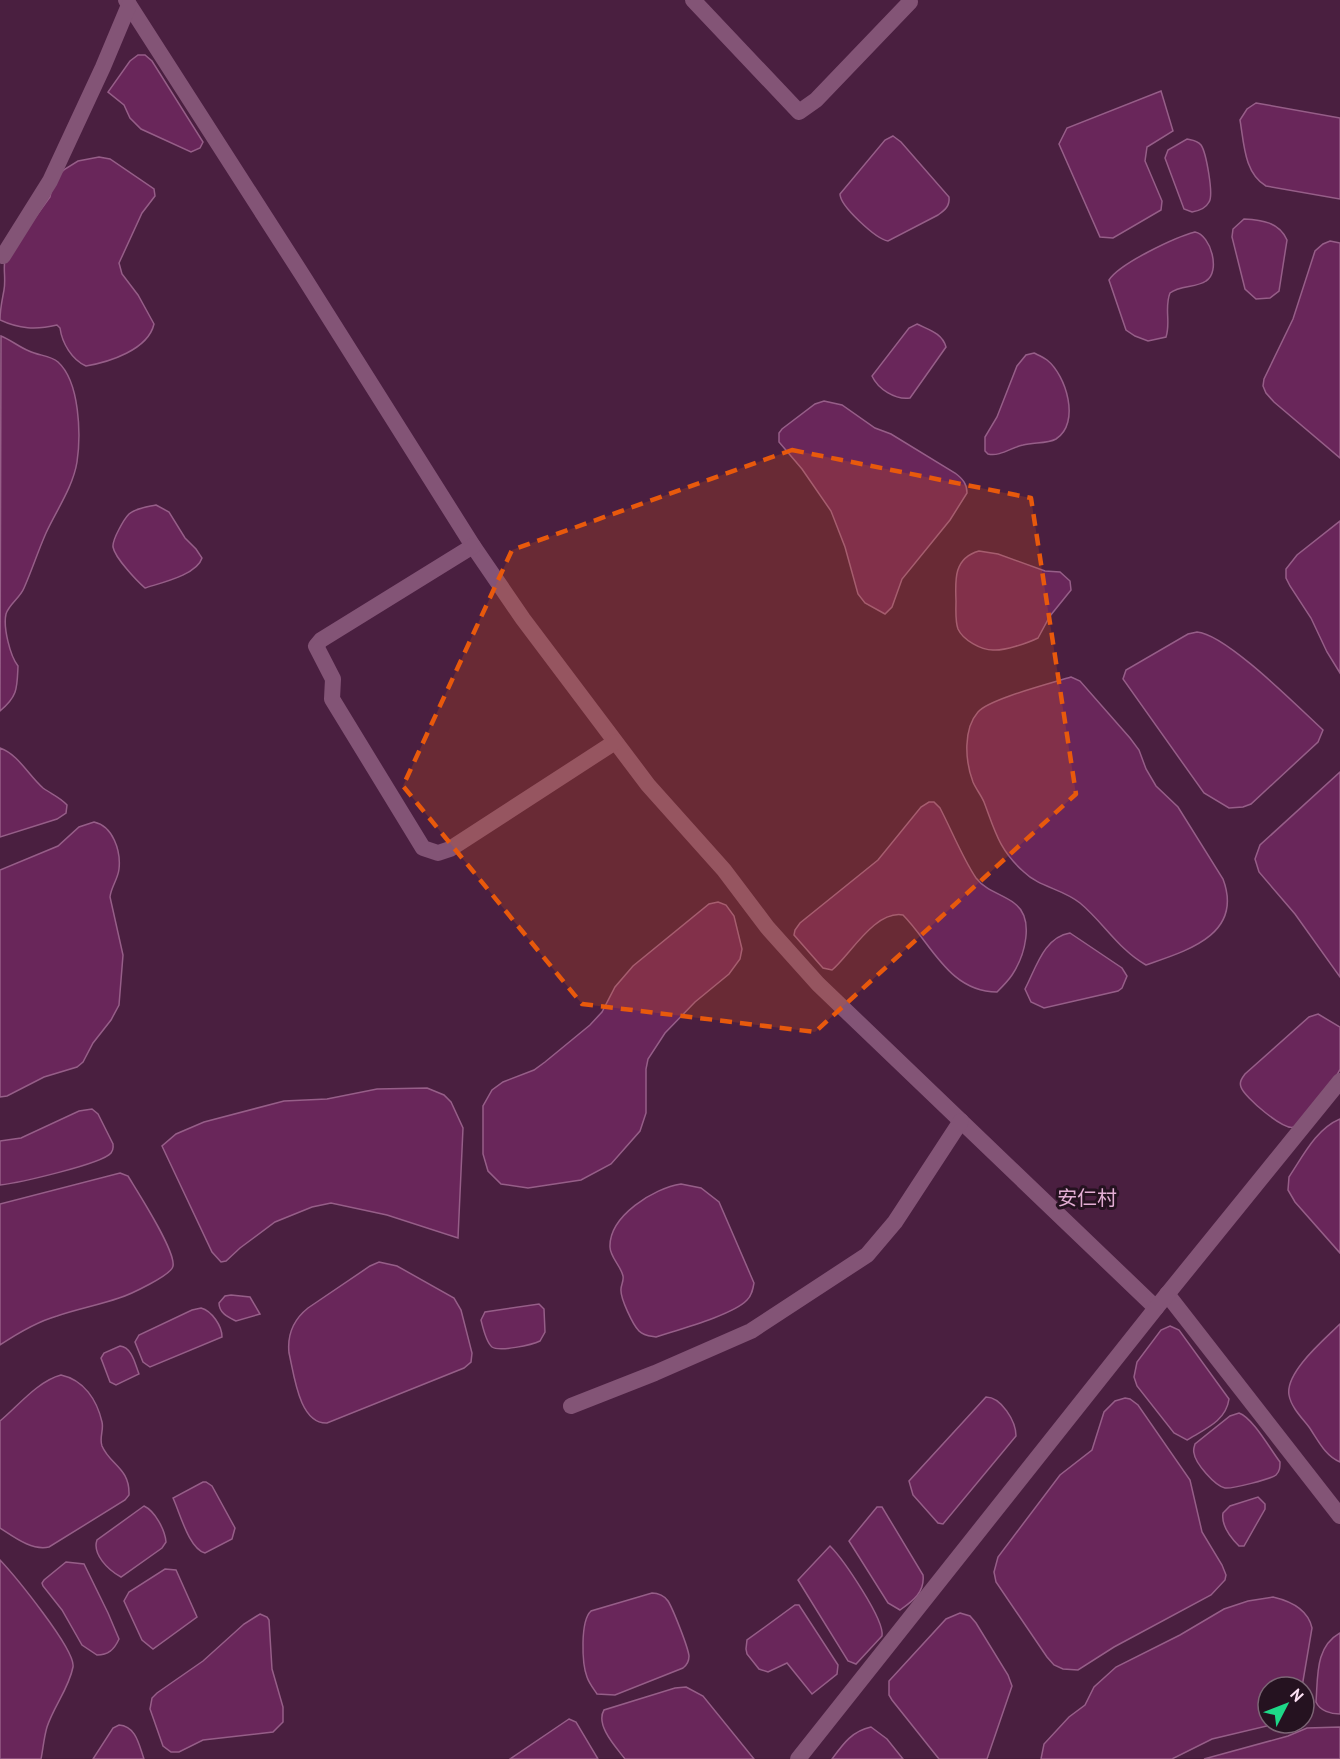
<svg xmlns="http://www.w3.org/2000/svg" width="1340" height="1759" viewBox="0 0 1340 1759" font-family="'PT Sans','Noto Sans SC',sans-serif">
<rect width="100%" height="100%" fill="#4a1f40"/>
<g fill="#69265a" stroke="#965e88" stroke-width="1.5">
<polygon points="138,55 145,55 152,61 203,142 200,148 191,152 141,129 130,118 124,105 108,92 130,61"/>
<polygon points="1161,91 1173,131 1147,147 1145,161 1162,201 1161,210 1113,238 1100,237 1059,144 1067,128"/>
<path d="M1256,103L1340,118V199L1266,186C1244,173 1244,143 1240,120L1247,109Z"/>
<path d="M893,136L901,142L949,197C950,206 945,210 938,215L888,241C876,239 840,206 840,194L885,140Z"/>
<path d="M1187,139C1192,140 1197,140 1201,145C1206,152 1214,195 1209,202C1206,208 1198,211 1192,212L1184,209L1165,158L1168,150Z"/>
<path d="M99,157L110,159L154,189L155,196L142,213L119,263L122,274L138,295L154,324C148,350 109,362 86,366C72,360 62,343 60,328L57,325C36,330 19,329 0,320C0,309 2,301 4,290C6,279 3,269 5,259L50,197L54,179L65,169L78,161Z"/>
<path d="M1244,219C1262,220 1279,222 1287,240L1279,291L1270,298L1256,299L1245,289L1232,237L1233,229Z"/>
<path d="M1195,232C1211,235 1221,272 1206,281C1196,288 1180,285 1170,293C1164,308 1171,322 1166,337L1148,341L1135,336L1126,330L1109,280C1120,263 1176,237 1195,232Z"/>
<polygon points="1330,241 1340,243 1340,458 1274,402 1266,393 1263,386 1264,379 1293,319 1315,251 1323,244"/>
<path d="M917,324C929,330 942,333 946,347L910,398C895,400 878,389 872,376L909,328Z"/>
<path d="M1,336C11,340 19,347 29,351C39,356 50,355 58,362C80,382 81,435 77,462C73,487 56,511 46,533C38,551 32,570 24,588C20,598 9,604 6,614C3,627 10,656 18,666C17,688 18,696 0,711Z"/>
<path d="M1034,353C1038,355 1043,357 1047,360C1066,375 1081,423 1056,439C1047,444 1033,442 1023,445C1012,447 1000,457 988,454L985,451V437L997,417L1017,366L1026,355Z"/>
<path d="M824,401L842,405L875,428L891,434L955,473C963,479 967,484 967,493L950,520L902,579L892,607L885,614L865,603L858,594L845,547L831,511L802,469L779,442V433L782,429L815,404Z"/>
<path d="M156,505L169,512L185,538L196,549L202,558C197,575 160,583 145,588C137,581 115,558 113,547C112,540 124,519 129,514C136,508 147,507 156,505Z"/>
<polygon points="1340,521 1340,673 1327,652 1311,618 1290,586 1286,578 1286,569 1297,555"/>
<path d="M979,551L998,554L1045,571L1060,572L1070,581L1071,590L1050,616L1038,638C1028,643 1004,651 993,650C981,650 963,640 958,629C955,621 956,609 956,601C955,579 954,558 979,551Z"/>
<path d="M1197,632C1226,634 1299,708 1323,730L1318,742L1251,804L1243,807L1229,808L1204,793L1123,679L1126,670L1188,634Z"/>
<path d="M1071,677L1080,681L1130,738L1139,750L1146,769L1156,786L1178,807L1223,879C1244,935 1186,951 1146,965C1119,950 1103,922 1080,903C1063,889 1039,887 1024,872C999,850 995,831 984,802C981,795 976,789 973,782C965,761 963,729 978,712C989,699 1052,683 1071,677Z"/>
<path d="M0,748C19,755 28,775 43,788C51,794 60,797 67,805L66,813L57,819L0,837Z"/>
<polygon points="1340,772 1340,977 1295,914 1259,872 1255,859 1260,845"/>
<path d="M929,802H934L940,808C951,829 963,859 976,878C986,891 1002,894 1014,903C1036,919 1024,957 1012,975C1008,981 1002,987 997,992C949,992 931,943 903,915C875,910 850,955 832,970L823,968L794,935L795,930L800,923L878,860L921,807Z"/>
<path d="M94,822C113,826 121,851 119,869C118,879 111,887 110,897L123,955L119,1005L111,1020L93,1043L83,1062L77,1067L44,1077L7,1096L0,1097V870L58,846L79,827Z"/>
<polygon points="718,902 726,905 734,916 742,949 740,959 729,974 695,1002 665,1033 648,1059 646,1069 646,1113 640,1131 611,1164 581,1180 528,1188 501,1184 488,1171 483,1154 483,1106 492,1090 503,1082 534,1070 545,1062 590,1025 602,1012 615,987 633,966 709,904"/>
<path d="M1070,933L1122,968L1127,976L1122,988L1118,991L1044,1008L1031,1002L1025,989C1036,968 1044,937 1070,933Z"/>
<path d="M1318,1014L1340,1027C1340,1040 1340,1056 1340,1069C1338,1076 1301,1124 1294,1127C1284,1131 1244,1097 1241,1087C1239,1082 1242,1078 1245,1074L1309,1017Z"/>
<polygon points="427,1088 444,1095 451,1102 463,1128 458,1238 387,1215 331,1203 312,1207 275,1222 240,1248 226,1261 221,1262 212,1252 162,1146 176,1134 204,1122 284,1101 327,1099 377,1089"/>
<path d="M92,1109L98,1114L113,1144C113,1148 114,1149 111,1153C102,1164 18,1183 0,1185V1141L21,1138L79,1111Z"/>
<path d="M1340,1119V1253L1295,1202L1288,1190L1289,1177C1303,1156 1316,1129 1340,1119Z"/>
<path d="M120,1173L128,1176C137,1191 176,1251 173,1266C172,1275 129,1295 119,1298C99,1305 77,1309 57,1316C36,1322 18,1333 0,1345V1204Z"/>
<path d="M681,1184L701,1188L719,1202L754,1283C753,1289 752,1295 747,1300C733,1315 677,1330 656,1337C650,1336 644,1336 639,1331C633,1325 620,1298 621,1289C621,1285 624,1281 623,1276C621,1266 610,1257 610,1247C609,1216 654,1188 681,1184Z"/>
<path d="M379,1262L397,1266L454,1298L461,1310L472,1353L471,1362L464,1368L327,1423C299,1424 294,1374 289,1353C287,1334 293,1320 308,1308L370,1266Z"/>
<path d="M231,1295L250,1297L260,1314L236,1321C228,1317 219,1313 219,1303L225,1296Z"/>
<path d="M539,1304L544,1309L545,1332L540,1341C532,1345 499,1352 492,1347C486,1342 483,1328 481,1320L485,1312Z"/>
<path d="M201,1308C212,1311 222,1326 222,1337L150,1367L143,1362L135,1342L139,1335L192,1310Z"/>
<path d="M1340,1324V1462C1325,1456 1318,1440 1309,1427C1302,1418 1291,1407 1289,1395C1285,1372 1325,1339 1340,1324Z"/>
<path d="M1170,1326L1179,1330L1229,1399C1226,1421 1205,1429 1187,1440L1174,1433L1137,1386L1134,1377L1137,1362L1161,1330Z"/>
<path d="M120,1346C132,1347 135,1364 139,1374L116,1385L110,1382L101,1358L104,1353Z"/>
<path d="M61,1375C84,1380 97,1400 102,1422C104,1430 99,1438 102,1446C110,1465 130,1468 129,1495L125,1500L49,1547C32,1551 14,1537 0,1528V1421C18,1406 38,1381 61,1375Z"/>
<path d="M986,1397C1001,1397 1016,1421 1016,1436L943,1524L938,1523L913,1495L909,1481Z"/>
<polygon points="1125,1398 1130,1399 1138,1405 1190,1480 1202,1532 1222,1565 1226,1575 1225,1580 1211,1595 1114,1647 1078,1670 1063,1669 1054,1665 1047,1657 996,1582 994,1572 998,1557 1060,1475 1092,1450 1104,1412 1115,1401"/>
<path d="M1239,1413C1253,1418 1270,1449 1280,1462C1280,1467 1280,1471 1276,1475C1271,1479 1232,1489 1225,1488C1215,1486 1195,1463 1194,1453C1193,1450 1194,1447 1195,1444L1230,1416Z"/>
<path d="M203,1482H206L212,1486L235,1528L232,1539L205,1553C189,1549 180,1513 173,1498Z"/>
<path d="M1258,1497L1265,1504V1509L1244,1546H1239C1230,1537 1221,1525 1223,1513L1230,1506Z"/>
<path d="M144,1506C155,1511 165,1530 166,1542L162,1548L121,1577C108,1570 92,1554 97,1540Z"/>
<path d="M877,1507H882L923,1575C925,1592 913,1601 900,1610L888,1603L849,1541Z"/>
<path d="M830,1546C843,1559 885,1620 882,1636L856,1664L848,1661L798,1580Z"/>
<path d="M0,1560C14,1575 76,1650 73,1667C69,1688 54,1706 47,1727C44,1737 43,1749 41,1759H0Z"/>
<path d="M66,1562L84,1564L108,1613L119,1639C114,1650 108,1655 97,1655L82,1645L62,1610L43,1586L42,1583L44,1580Z"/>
<polygon points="165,1569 176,1570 197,1617 153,1649 142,1640 124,1601 129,1592"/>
<path d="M652,1593C658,1593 665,1596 668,1601C673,1609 688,1647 689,1656C689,1662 687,1665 683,1668L615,1695L597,1694C593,1688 589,1683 587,1677C582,1664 580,1621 591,1611Z"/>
<path d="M1273,1597C1290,1601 1308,1609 1312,1628L1302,1687H1268V1723H1279L1212,1739L1172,1759H1041L1044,1744L1069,1717L1085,1705L1094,1687L1116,1667L1180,1635L1224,1609L1248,1601Z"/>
<polygon points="795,1605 799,1605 838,1665 837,1674 812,1694 787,1663 768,1672 759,1669 747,1654 746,1649 747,1640"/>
<polygon points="960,1613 970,1616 976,1623 1008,1675 1012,1686 987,1759 939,1759 892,1700 889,1695 889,1681 946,1619"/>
<polygon points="260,1614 267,1617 269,1620 272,1669 283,1707 283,1722 273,1732 203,1740 179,1752 171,1752 163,1746 150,1709 152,1698 157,1693 203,1661 244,1624"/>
<path d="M1340,1633V1714C1331,1714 1320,1711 1316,1702C1318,1676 1315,1647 1340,1633Z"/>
<path d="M686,1687L703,1696L754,1759H625C616,1747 595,1725 604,1710L675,1688Z"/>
<polygon points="569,1719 576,1722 598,1759 510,1759"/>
<path d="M119,1725C136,1726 139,1745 144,1759H93L113,1728Z"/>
<path d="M871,1727L887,1739L903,1759H832C843,1744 852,1731 871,1727Z"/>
<polygon points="1340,1727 1340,1759 1204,1759 1288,1736 1307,1728"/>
</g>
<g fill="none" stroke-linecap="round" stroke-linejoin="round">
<g stroke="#835476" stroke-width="16">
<polyline points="126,0 303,276 473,546 523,619 648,785 724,870 767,927 818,984 1156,1308"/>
<polyline points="693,0 799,112 816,100 910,2"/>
<polyline points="3,256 50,181 103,67 129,5"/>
<polyline points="473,546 321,640 316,646 333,679 332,699 423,848 438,853 450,849 615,742"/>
<polyline points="1167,1294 1340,1516"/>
<polyline points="571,1406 655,1373 751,1331 867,1255 895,1222 961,1121"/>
<polyline points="798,1759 1156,1308 1340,1081"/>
</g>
</g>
<path fill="#e8590c" fill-opacity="0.2" stroke="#e8590c" stroke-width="4.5" stroke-dasharray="12 8" stroke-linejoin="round" d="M792,450L1031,498L1076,794L815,1032L582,1004L403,786L512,550Z"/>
<g text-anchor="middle" stroke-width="6" stroke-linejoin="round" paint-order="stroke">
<g font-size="20" fill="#e2add3" stroke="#251220">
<text x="1087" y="1205">安仁村</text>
</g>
</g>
<g transform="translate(1286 1705) rotate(48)"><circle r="28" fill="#251220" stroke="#7c6575" stroke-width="1.5"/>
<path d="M0-4.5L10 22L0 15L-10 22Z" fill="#1ed888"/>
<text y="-9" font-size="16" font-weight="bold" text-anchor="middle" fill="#fee2f5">N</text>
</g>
</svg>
